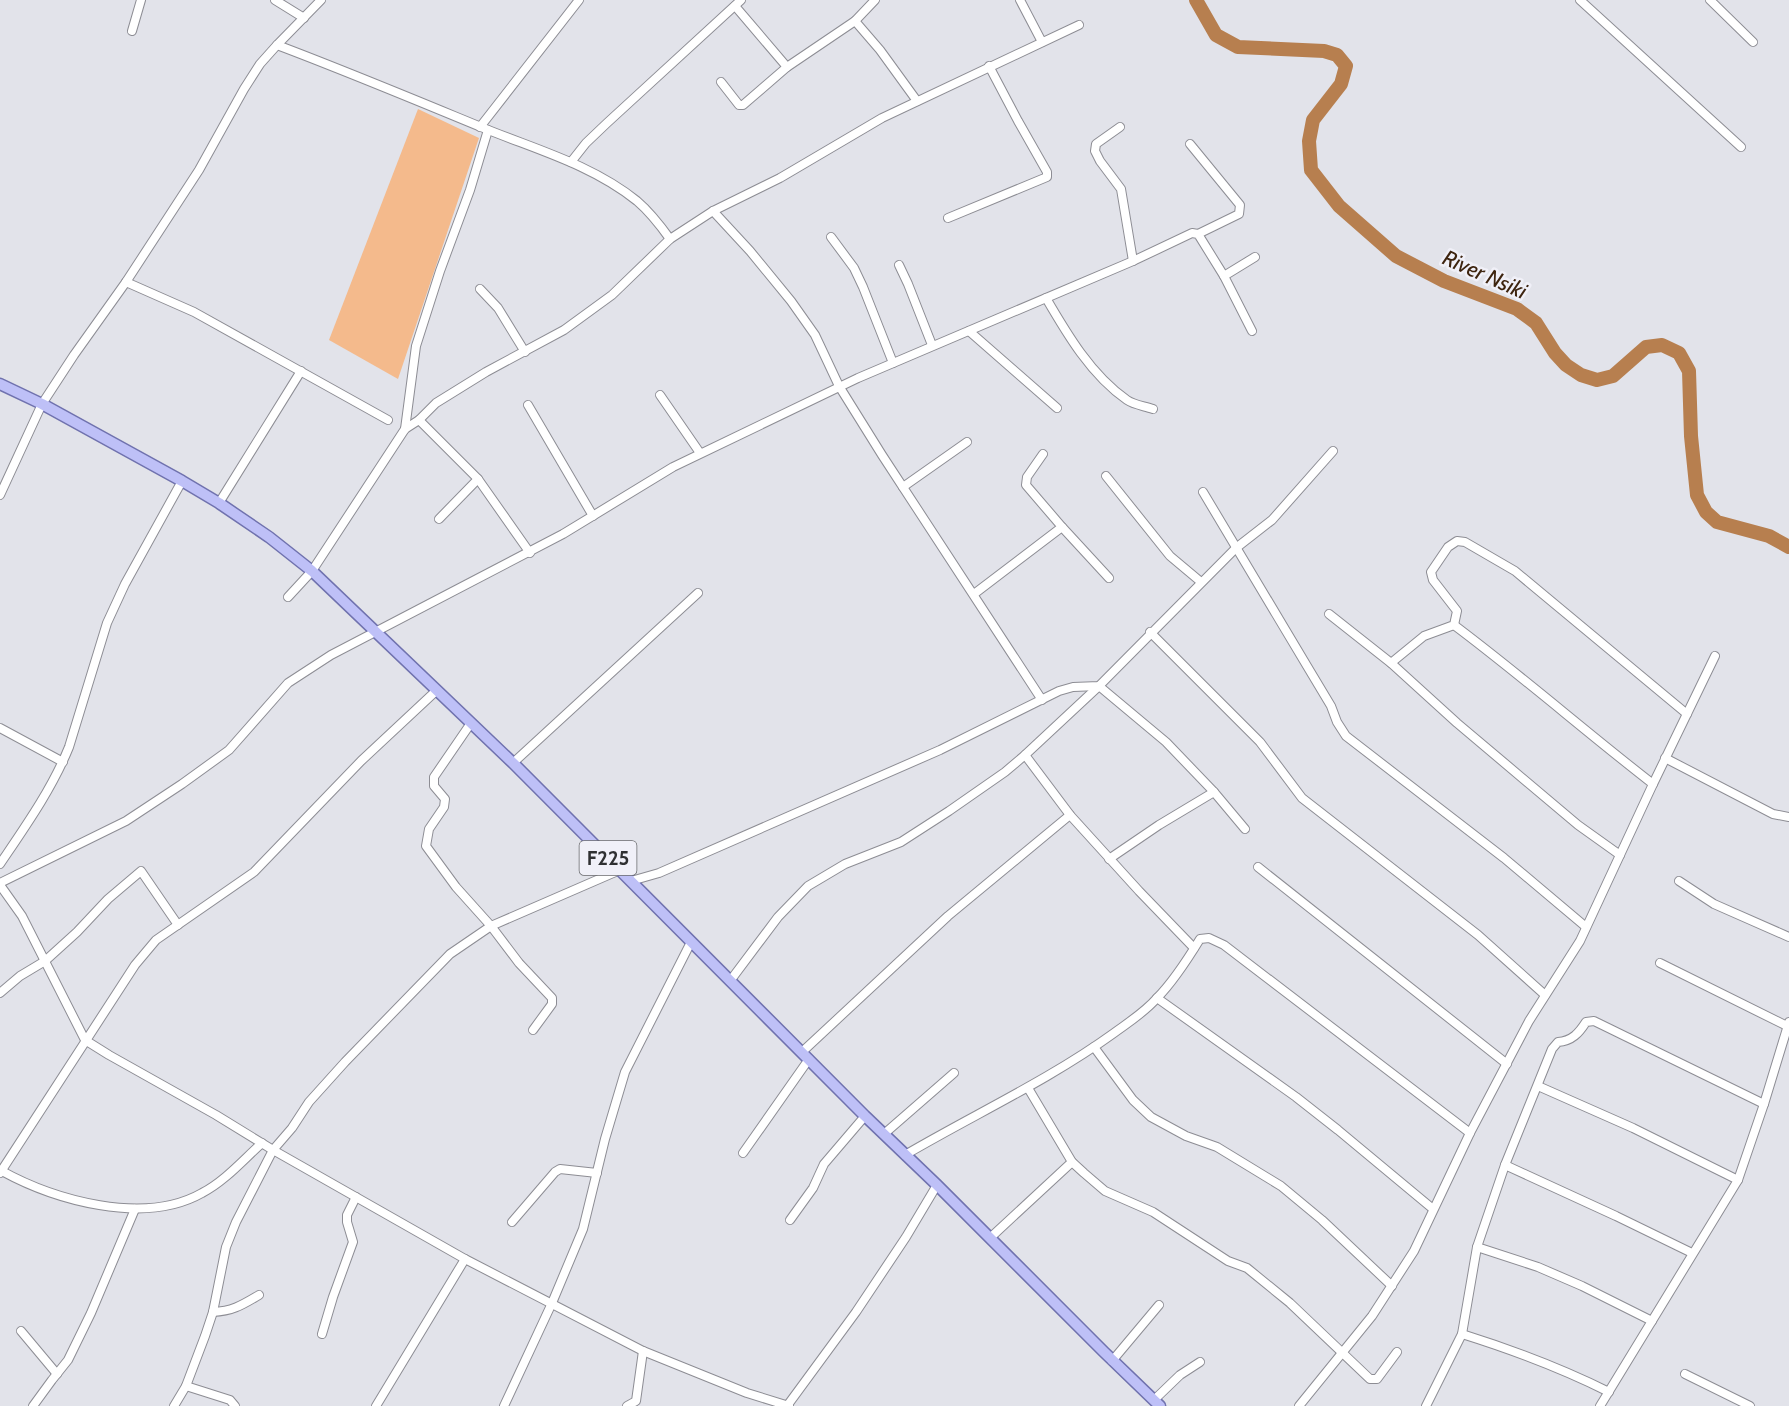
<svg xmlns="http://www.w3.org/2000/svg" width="1789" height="1406" viewBox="0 0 1789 1406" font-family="Cabin,sans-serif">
<rect width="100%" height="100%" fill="#e2e3ea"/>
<polygon fill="#f4ba8c" points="418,109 479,138 398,379 329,340"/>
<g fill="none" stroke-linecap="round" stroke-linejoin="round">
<polyline stroke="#b77f4f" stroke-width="14" points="1196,0 1216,35 1238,47 1324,51 1337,55 1346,66 1341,84 1313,120 1309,141 1311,170 1339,206 1396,256 1444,281 1517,309 1536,323 1555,353 1566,365 1581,375 1597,380 1613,376 1646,347 1662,345 1679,353 1689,371 1691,436 1697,495 1706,512 1717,522 1769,536 1789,547"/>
<g stroke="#8d8d94" stroke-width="10">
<g id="minor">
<polyline points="275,0 304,18"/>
<polyline points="875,0 855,21 880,50 917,101"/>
<polyline points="1020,0 1042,42"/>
<polyline points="1580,0 1741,147"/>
<polyline points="1710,0 1753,42"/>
<polyline points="735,6 787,67"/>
<polyline points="132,31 141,0"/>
<path d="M277,45C346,71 413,99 481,127C534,149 591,164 637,201C650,212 660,225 670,239"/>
<polyline points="721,82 739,105 743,105 787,67 855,21"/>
<polyline points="480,127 579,0"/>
<polyline points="1120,127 1096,144 1095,151 1100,161 1121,189 1133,261"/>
<polyline points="1190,144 1240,205 1239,214 1198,234"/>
<polyline points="571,162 586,143 607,123 741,0"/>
<polyline points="713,211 750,251 791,301 815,335 839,386 882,455 1042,700"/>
<polyline points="948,218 1047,177 1047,172 1018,121 989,66"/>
<polyline points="831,237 854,268 863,287 893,363"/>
<polyline points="899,265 908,284 932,345"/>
<polyline points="126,282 194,312 388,420"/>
<polyline points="480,289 498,308 525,352"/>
<path d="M1046,298C1067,334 1091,375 1127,400C1134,405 1145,406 1153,409"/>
<polyline points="969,331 1057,408"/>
<polyline points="1252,331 1224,276 1255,257"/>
<polyline points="660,395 700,453"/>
<polyline points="528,405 593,516"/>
<polyline points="419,420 478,479 530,553"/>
<polyline points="405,429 416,346 440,271 470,190 488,130"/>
<polyline points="1106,476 1170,556 1201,582"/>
<polyline points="903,487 967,442"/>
<polyline points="1203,492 1307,666 1331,706 1337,722 1346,736 1504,858 1586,927"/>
<polyline points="0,495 42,404 74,355 126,282 199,170 244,89 260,64 277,45 321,0"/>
<polyline points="219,503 301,371"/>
<polyline points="439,519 478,479"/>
<polyline points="1062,527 1109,578"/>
<polyline points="974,594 1062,527 1026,485 1027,477 1043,454"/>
<polyline points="288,597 312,571 405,429 419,420 436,403 486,372 564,330 612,295 670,239 713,211 780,178 882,118 1079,25"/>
<polyline points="1329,614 1391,663 1457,723 1578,825 1620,855"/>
<polyline points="1150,632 1260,742 1302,798 1478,935 1545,995"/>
<polyline points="1391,663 1424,636 1454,625 1457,611 1433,580 1431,572 1448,547 1457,541 1465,542 1515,571 1687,714"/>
<polyline points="471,723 434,777 434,786 445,799 444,807 429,829 426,846 456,887 491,926 519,963 552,998 552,1004 533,1030"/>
<polyline points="0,728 63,762"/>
<polyline points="1025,755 1070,815 1139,891 1194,948"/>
<polyline points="1665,758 1773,814 1789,817"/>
<polyline points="513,763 698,593"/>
<polyline points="1653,784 1715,656"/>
<polyline points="1109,859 1159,825 1214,792"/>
<path d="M0,864C25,827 52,789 69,747L107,623L125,584L182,481"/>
<polyline points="1258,867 1507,1064"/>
<polyline points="631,881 659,873 940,750 1059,691 1073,687 1099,686 1236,548 1272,520 1333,451"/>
<polyline points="1679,881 1714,904 1789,937"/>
<polyline points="0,883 126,821 182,784 229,750 288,683 331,655 563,534 673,467 858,378 1133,261 1192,233 1198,234 1224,276"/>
<polyline points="0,885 22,916 85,1040 109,1055 216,1115 273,1150 465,1259 643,1351 747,1393 789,1406"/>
<polyline points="1660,963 1789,1027"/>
<polyline points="730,981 778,917 808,886 845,864 901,842 949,811 1005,772 1025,755 1099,686 1166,742 1214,792 1245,829"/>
<polyline points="0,993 20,976 45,961 77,932 108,899 141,871 178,925"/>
<polyline points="1157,998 1296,1097 1338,1130 1433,1209"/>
<polyline points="1094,1047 1133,1100 1151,1117 1186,1136 1217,1147 1281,1186 1322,1220 1392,1286"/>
<polyline points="802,1052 948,916 1070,815"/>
<polyline points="1538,1086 1633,1128 1738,1180"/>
<polyline points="1028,1088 1072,1162 1084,1173 1105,1191 1153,1212 1228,1261 1247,1268 1290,1303 1370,1379 1377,1379 1397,1352"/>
<polyline points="884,1134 954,1073"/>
<polyline points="743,1153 809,1059"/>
<path d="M905,1155C975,1114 1049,1080 1114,1033C1129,1022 1145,1012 1157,998C1172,983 1189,957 1200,939L1209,938L1224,945L1470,1133"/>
<polyline points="1505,1165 1616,1216 1692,1253"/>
<path d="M0,1170C54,1200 144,1226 202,1193C225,1181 243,1160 262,1143"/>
<polyline points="0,1173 135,965 156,940 254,872 361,761 437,690"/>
<polyline points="790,1220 813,1188 824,1164 865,1116"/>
<polyline points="512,1222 555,1172 560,1169 597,1173"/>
<polyline points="990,1238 1072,1162"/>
<polyline points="1477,1247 1538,1267 1582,1286 1652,1321"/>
<path d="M213,1312C233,1311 242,1305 259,1295"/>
<polyline points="21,1331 57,1374"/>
<polyline points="322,1334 333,1297 353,1242 347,1222 347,1215 356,1197"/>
<path d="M1462,1334C1513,1350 1561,1368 1609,1392"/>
<polyline points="1112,1361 1159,1305"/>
<polyline points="1685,1374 1750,1406"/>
<polyline points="186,1386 230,1400 235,1406"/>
<polyline points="1154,1400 1180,1375 1200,1362"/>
<polyline points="33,1406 52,1380 68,1360 91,1313 135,1209"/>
<polyline points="174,1406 186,1386 205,1336 213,1312 226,1247 236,1222 273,1150 292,1128 309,1102 345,1062 450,954 491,926 620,870"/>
<polyline points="376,1406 465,1259"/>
<polyline points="504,1406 552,1303 583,1229 605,1139 625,1072 691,942"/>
<polyline points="627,1406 636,1401 643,1351"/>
<polyline points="787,1406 856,1312 906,1237 937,1185"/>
<path d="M1299,1406L1372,1316L1414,1251L1470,1133L1529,1021L1580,941L1653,784C1586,732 1522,676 1454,625"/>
<path d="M1426,1406L1462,1334L1477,1247L1505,1165L1552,1049L1558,1042C1572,1041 1579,1033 1586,1022L1594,1021L1764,1104"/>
<polyline points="1600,1406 1738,1180 1764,1104 1789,1022"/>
</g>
</g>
<g stroke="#7072ae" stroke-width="13">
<polyline id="major" points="0,384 42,404 182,481 219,503 269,537 312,571 513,763 865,1116 937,1185 1104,1352 1160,1406"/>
</g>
<use href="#minor" stroke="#fff" stroke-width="8"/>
<use href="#major" stroke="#bec0f7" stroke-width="10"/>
</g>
<g text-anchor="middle" stroke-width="5" stroke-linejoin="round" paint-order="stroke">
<rect fill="#f0f0f8" stroke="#696a6d" stroke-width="1.5" x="579.5" y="841" width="57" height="34" rx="4.5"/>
<g font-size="20" font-weight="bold" fill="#2f3032">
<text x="608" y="865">F225</text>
</g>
<g font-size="22" font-style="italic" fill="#3d240f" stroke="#f0f0f8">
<text transform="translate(1485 274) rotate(24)" y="8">River Nsiki</text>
</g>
</g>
</svg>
